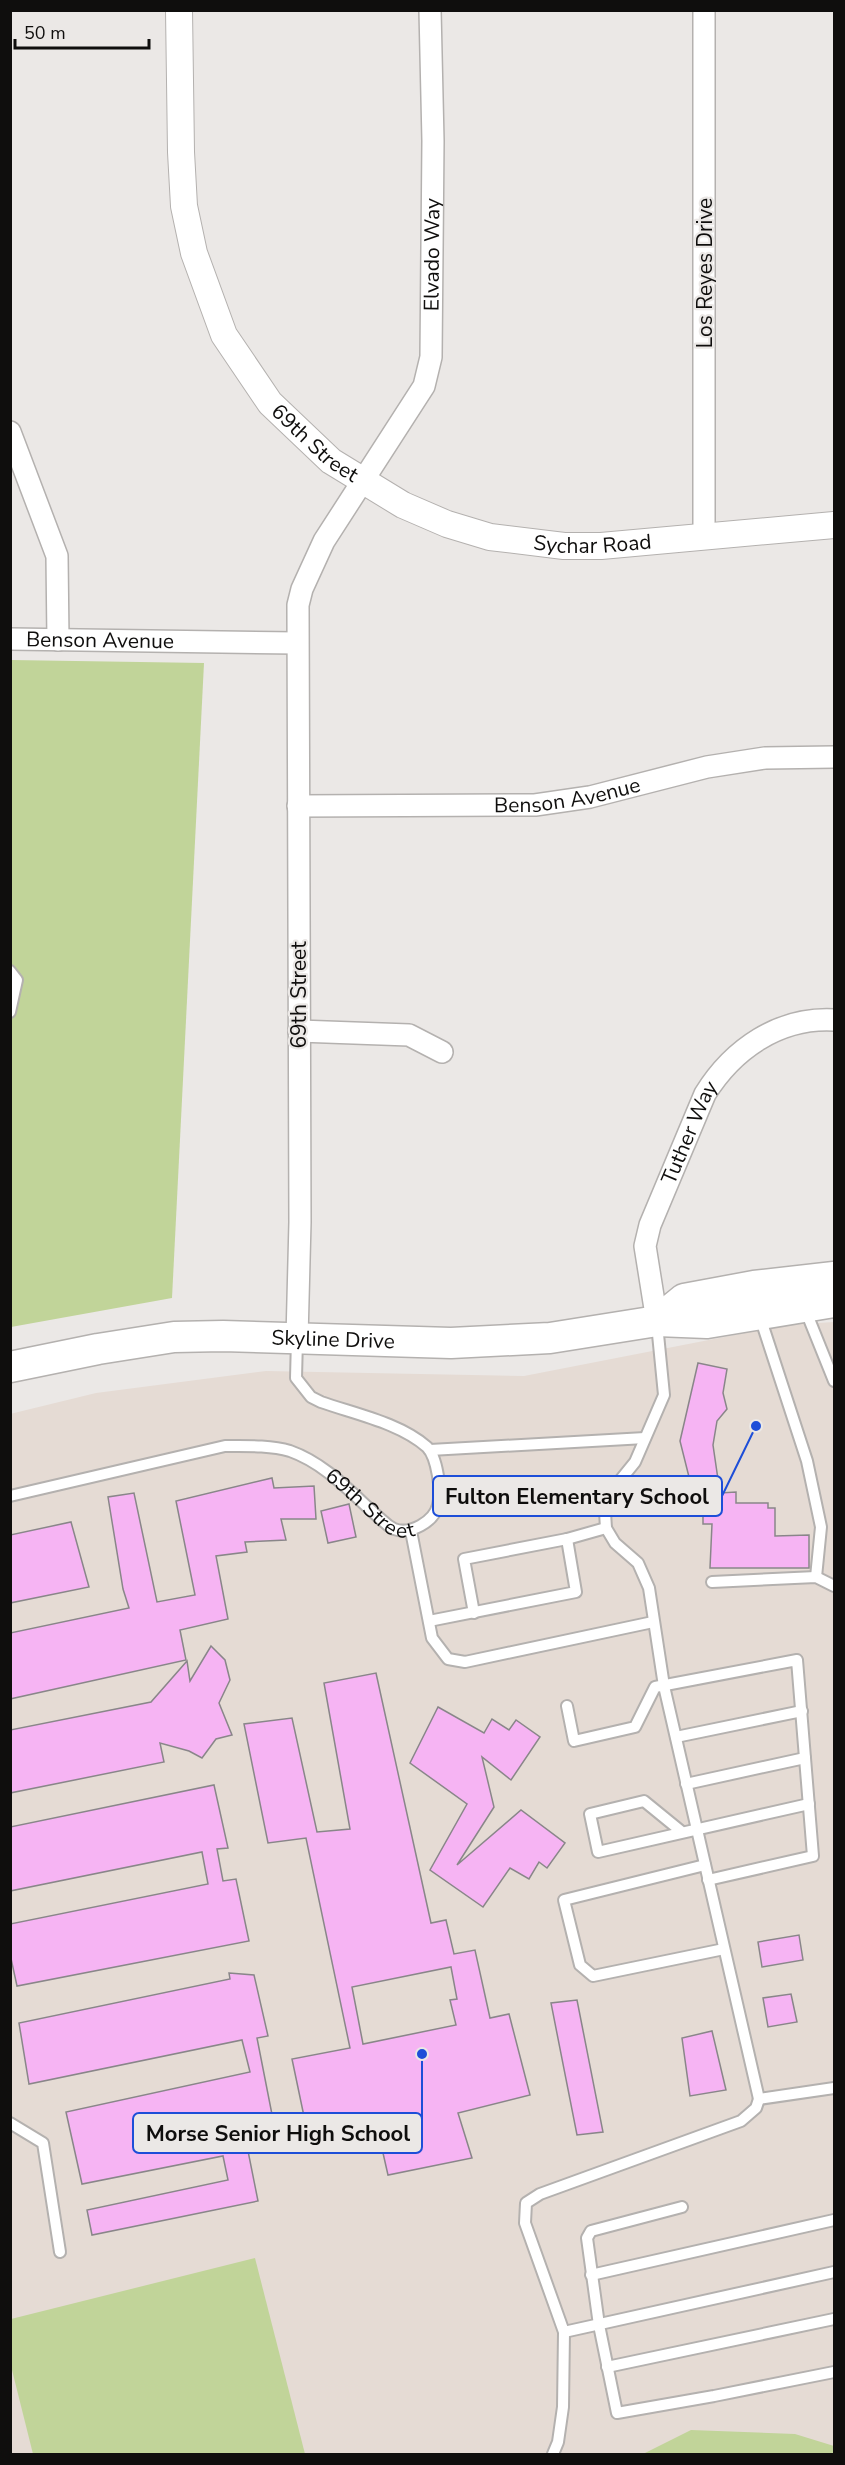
<svg xmlns="http://www.w3.org/2000/svg" width="845" height="2465" viewBox="0 0 845 2465" font-family="'Nunito Sans',sans-serif">
<rect width="100%" height="100%" fill="#ebe8e6"/>
<polygon fill="#e5dbd4" points="834,1322 834,2454 11,2454 10,1414 96,1393 266,1371 524,1376 786,1325"/>
<g fill="#c1d499">
<polygon points="11,660 204,663 172,1298 11,1327"/>
<polygon points="255,2258 305,2454 33,2454 11,2366 11,2319"/>
<polygon points="691,2430 795,2434 834,2446 834,2454 643,2454"/>
</g>
<g fill="#f6b4f3" stroke="#898689" stroke-width="1.5" fill-rule="evenodd">
<polygon points="698,1363 727,1369 723,1393 727,1409 717,1421 713,1445 720,1493 736,1492 736,1503 768,1503 768,1508 775,1508 775,1536 809,1535 809,1568 710,1568 712,1524 703,1524 703,1484 691,1485 680,1441"/>
<polygon points="272,1478 274,1488 314,1486 316,1519 281,1519 286,1540 245,1542 247,1552 216,1556 228,1619 180,1630 186,1660 10,1699 10,1633 129,1608 123,1589 108,1497 134,1493 157,1602 195,1595 176,1501"/>
<polygon points="349,1504 356,1537 328,1543 321,1511"/>
<polygon points="71,1522 89,1587 10,1603 10,1535"/>
<polygon points="211,1646 225,1660 230,1680 219,1703 232,1735 216,1739 202,1758 189,1751 160,1743 164,1762 10,1793 10,1730 151,1702 187,1661 190,1681"/>
<path d="M376,1673L431,1923L446,1920L454,1954L475,1950L490,2018L509,2014L530,2095L458,2113L472,2158L388,2175L378,2131L310,2145L292,2059L350,2048L306,1838L268,1843L244,1724L292,1718L317,1832L350,1829L324,1683ZM451,1967L457,1999L450,2000L456,2025L363,2044L352,1987Z"/>
<polygon points="438,1707 484,1733 492,1719 509,1730 516,1720 540,1737 511,1780 482,1757 494,1807 457,1865 521,1810 565,1843 547,1868 539,1862 529,1879 510,1868 483,1907 430,1870 467,1804 410,1763"/>
<polygon points="214,1785 228,1848 217,1849 223,1881 236,1879 249,1941 17,1986 10,1954 10,1924 208,1884 202,1852 10,1891 10,1827"/>
<polygon points="799,1935 803,1960 762,1967 758,1942"/>
<polygon points="229,1973 254,1975 268,2036 257,2038 278,2145 248,2151 258,2201 92,2235 87,2210 228,2180 223,2156 82,2184 66,2112 250,2072 242,2040 29,2084 19,2023 230,1979"/>
<polygon points="791,1994 797,2022 768,2027 763,1998"/>
<polygon points="577,2000 603,2132 577,2135 551,2003"/>
<polygon points="712,2031 726,2090 690,2096 682,2038"/>
</g>
<g fill="none" stroke-linecap="round" stroke-linejoin="round">
<g stroke="#b4b1af" stroke-width="14">
<g id="service">
<polyline points="10,971 17,980 10,1012"/>
<polyline points="805,1309 834,1381"/>
<polyline points="760,1317 807,1461 821,1527 816,1577"/>
<polyline points="657,1324 664,1395 635,1462 609,1494 605,1512 606,1528 615,1543 638,1563 649,1588 664,1686 759,2099 834,2088"/>
<polyline points="430,1450 645,1438"/>
<path id="s1" d="M10,1496L225,1446C245,1446 270,1445 290,1451C327,1464 354,1496 383,1521C386,1524 390,1527 394,1529C410,1535 434,1522 438,1505C442,1491 437,1457 427,1447C400,1423 355,1414 321,1402L311,1397L296,1378L297,1339"/>
<polyline points="411,1531 432,1638 448,1659 465,1662 653,1622"/>
<polyline points="712,1582 816,1577 834,1586"/>
<polyline points="474,1613 464,1559 567,1539 606,1528"/>
<polyline points="429,1621 576,1592 567,1539"/>
<polyline points="567,1706 574,1741 635,1727 655,1687 797,1660 813,1856 708,1880"/>
<polyline points="676,1737 802,1711"/>
<polyline points="686,1784 805,1758"/>
<polyline points="682,1832 644,1801 590,1814 598,1852 809,1804"/>
<polyline points="705,1865 564,1900 580,1965 593,1976 724,1949"/>
<polyline points="10,2123 43,2143 60,2252"/>
<polyline points="682,2207 591,2231 587,2238 599,2325 617,2413 714,2396 834,2372"/>
<polyline points="591,2275 834,2220"/>
<polyline points="564,2332 834,2272"/>
<polyline points="607,2367 834,2319"/>
<polyline points="553,2454 558,2442 563,2407 564,2332 525,2223 526,2203 540,2194 741,2121 756,2108 759,2099"/>
</g>
</g>
<g stroke="#b4b1af" stroke-width="24">
<g id="minor">
<polyline points="10,432 57,556 58,640"/>
<polyline points="704,536 704,10"/>
<path id="s2" d="M10,639L297,643"/>
<path id="s3" d="M298,806L535,805L590,797L707,767L765,758L834,757"/>
<polyline points="299,1031 409,1035 442,1052"/>
<path id="s4" d="M657,1321L645,1246L650,1225L705,1094C733,1049 779,1017 834,1020"/>
<path id="s5" d="M297,1338L300,1222L298,605L302,589L324,541L424,386L431,357L433,141L430,10"/>
</g>
</g>
<g stroke="#b4b1af" stroke-width="28">
<g id="tertiary">
<path id="s6" d="M179,10L181,152L184,206L194,253L224,335L270,403L331,461L403,505L447,524L490,537L564,546H601L834,525"/>
</g>
</g>
<g stroke="#b4b1af" stroke-width="33">
<g id="secondary">
<polyline points="657,1321 684,1299 754,1286 834,1277"/>
<path id="s7" d="M10,1367L98,1349L174,1337L223,1336L451,1343L550,1338L657,1321L707,1323L834,1302"/>
</g>
</g>
<use href="#service" stroke="#fff" stroke-width="10"/>
<use href="#minor" stroke="#fff" stroke-width="21"/>
<use href="#tertiary" stroke="#fff" stroke-width="26"/>
<use href="#secondary" stroke="#fff" stroke-width="30"/>
</g>
<g text-anchor="middle" stroke-width="4.5" stroke-linejoin="round" paint-order="stroke">
<g font-size="21" fill="#0f0e0d" stroke="#ebe8e6">
<text dy="7" stroke="none"><textPath href="#s5" startOffset="1119">Elvado Way</textPath></text>
<text transform="translate(705 273) rotate(-90)" y="7">Los Reyes Drive</text>
<text dy="7" stroke="none"><textPath href="#s6" startOffset="474">69th Street</textPath></text>
<text dy="7" stroke="none"><textPath href="#s6" startOffset="778">Sychar Road</textPath></text>
<text dy="7" stroke="none"><textPath href="#s2" startOffset="90">Benson Avenue</textPath></text>
<text dy="7" stroke="none"><textPath href="#s3" startOffset="270">Benson Avenue</textPath></text>
<text transform="translate(299 995) rotate(-90)" y="7">69th Street</text>
<text dy="7" stroke="none"><textPath href="#s4" startOffset="198">Tuther Way</textPath></text>
<text dy="7" stroke="none"><textPath href="#s7" startOffset="326">Skyline Drive</textPath></text>
<text dy="7" stroke="none"><textPath href="#s1" startOffset="384">69th Street</textPath></text>
</g>
</g>
<path fill="none" stroke="#1d4ed8" stroke-width="2" d="M756 1426L722 1496M422 2054L422 2133"/>
<g fill="#1d4ed8" stroke="#ebe8e6" stroke-width="2">
<circle cx="756" cy="1426" r="6"/>
<circle cx="422" cy="2054" r="6"/>
</g>
<g fill="#ebe8e6" stroke="#1d4ed8" stroke-width="2">
<rect x="433" y="1476" width="289" height="40" rx="6"/>
<rect x="133" y="2113" width="289" height="40" rx="6"/>
</g>
<g font-size="22" text-anchor="middle" font-weight="bold" fill="#0f0e0d">
<text x="577" y="1504">Fulton Elementary School</text>
<text x="278" y="2141">Morse Senior High School</text>
</g>
<rect width="845" height="2465" fill="none" stroke="#0f0e0d" stroke-width="24"/>
<path d="M15 39v9h134v-9" fill="none" stroke="#0f0e0d" stroke-width="3"/>
<text x="24" y="39" font-size="18" fill="#0f0e0d" stroke="#ebe8e6" stroke-width="4.5" paint-order="stroke">50 m</text>
</svg>
